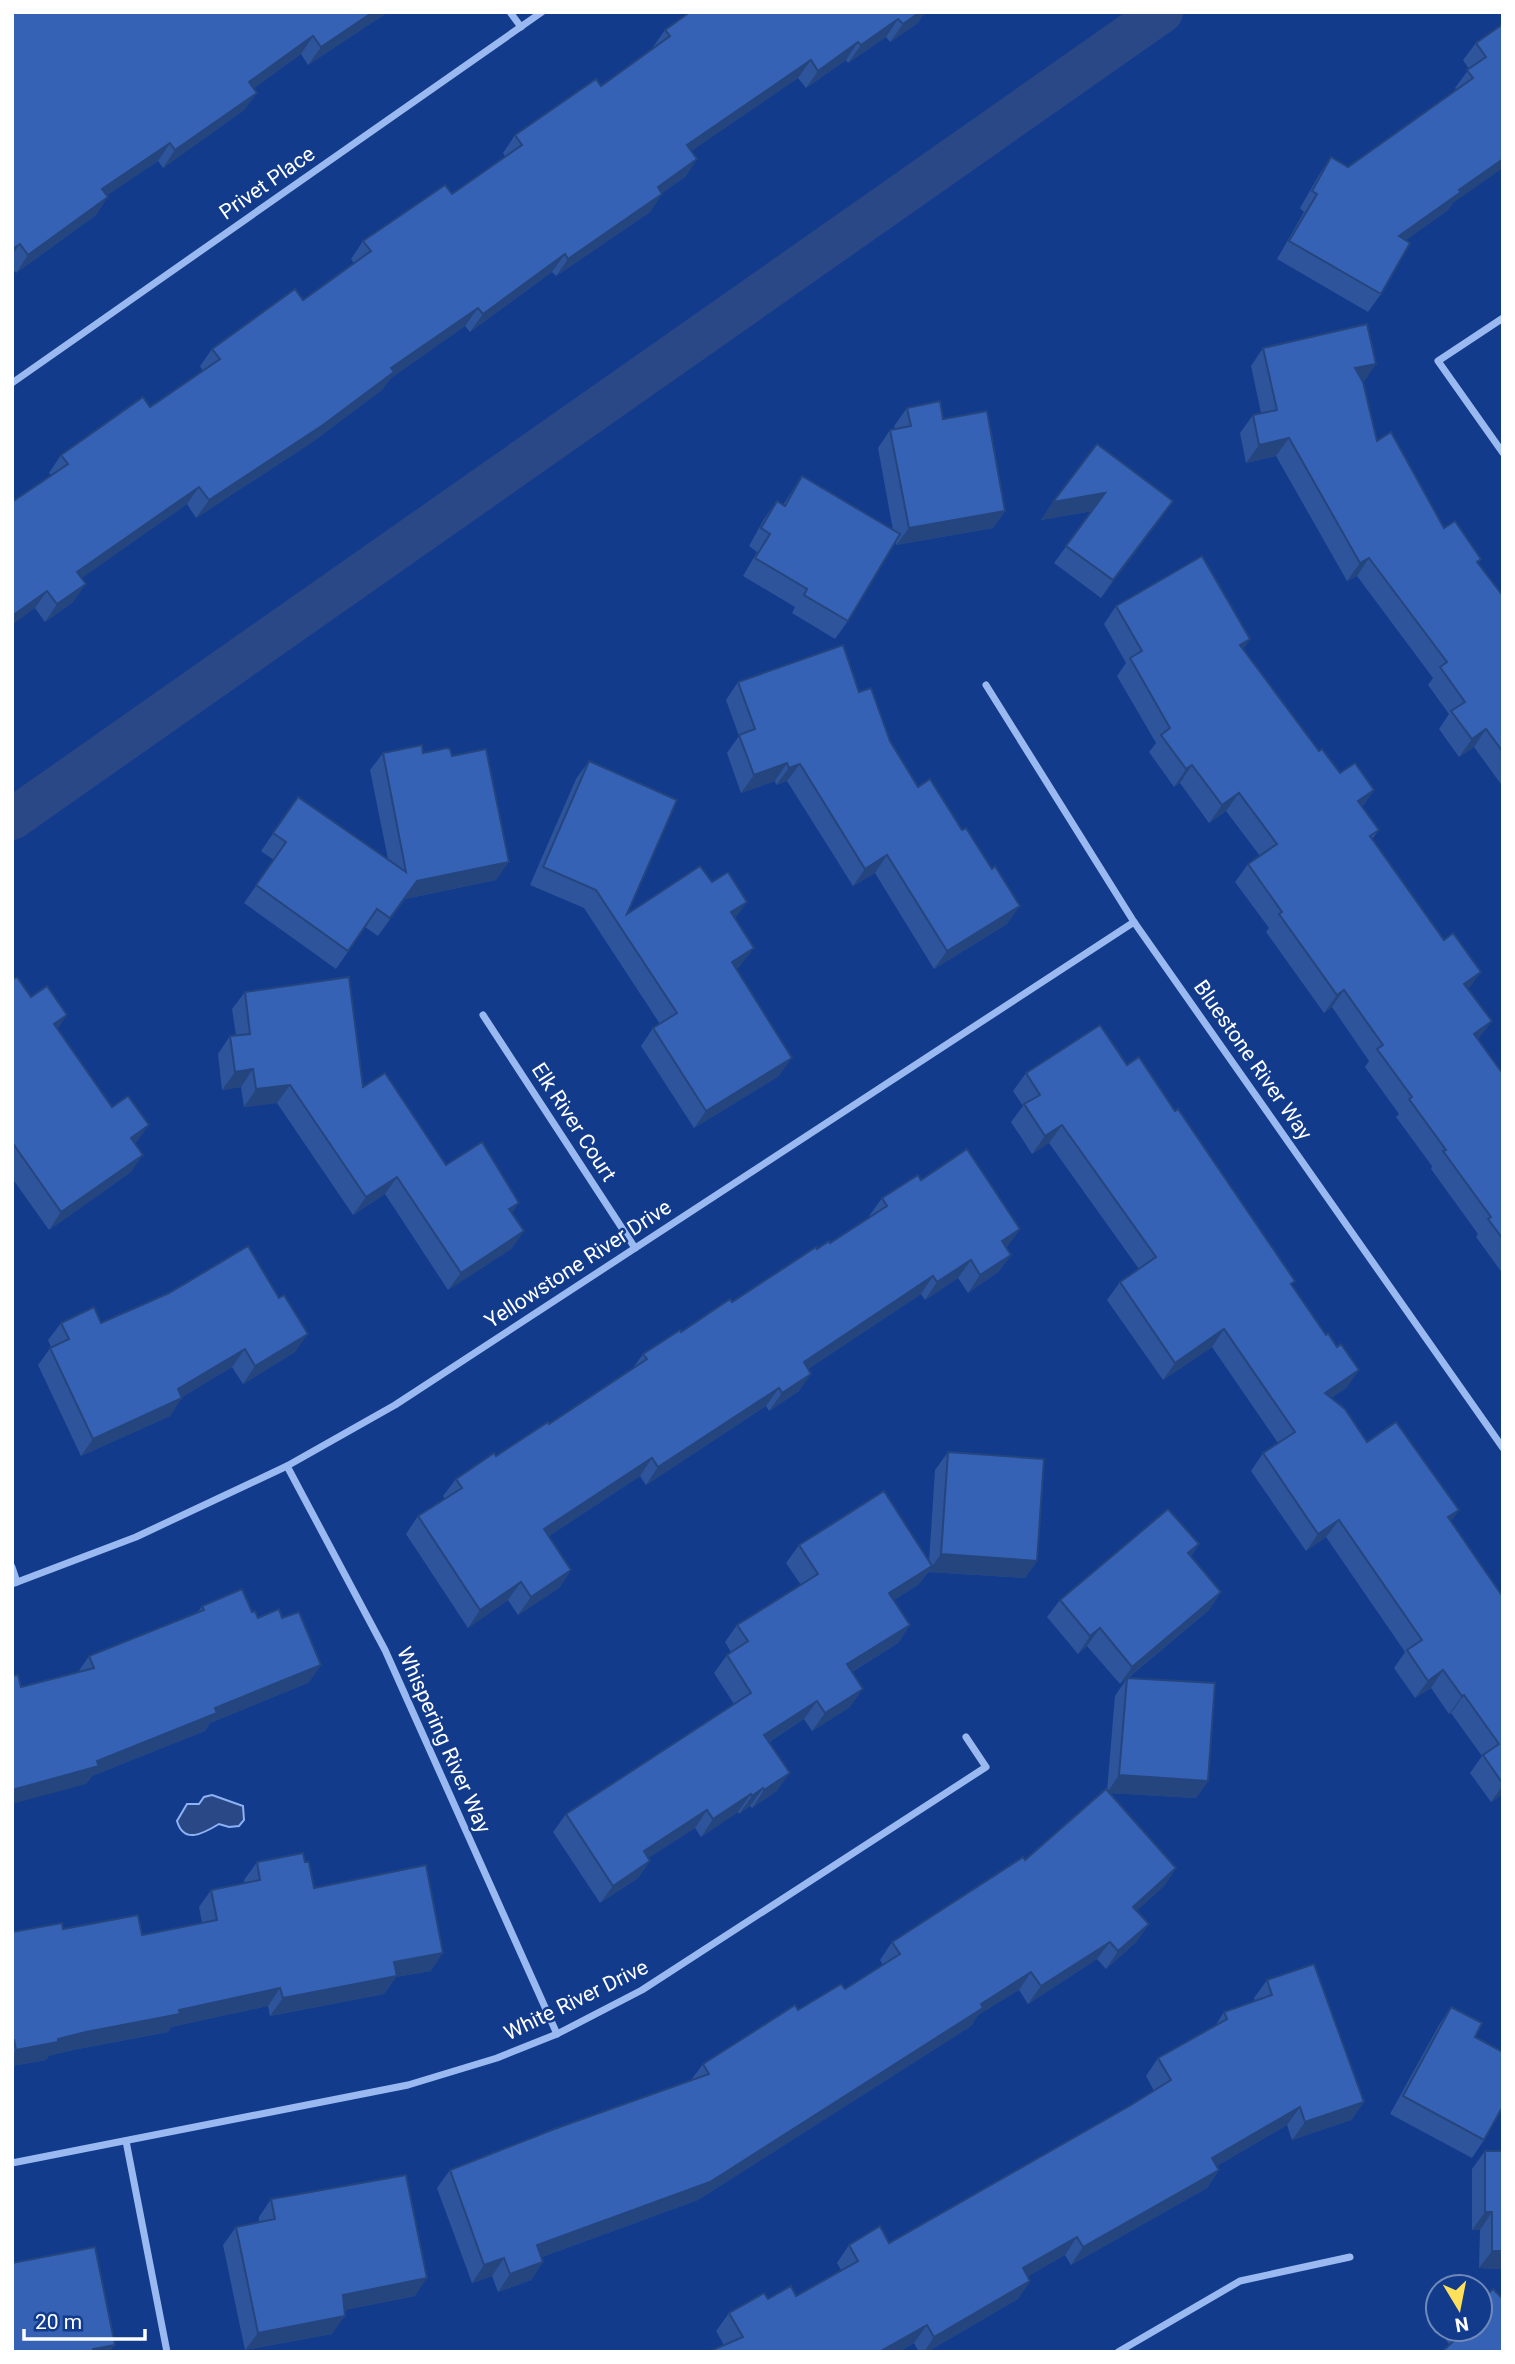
<svg xmlns="http://www.w3.org/2000/svg" width="1515" height="2364" viewBox="0 0 1515 2364" font-family="Roboto,sans-serif">
<rect width="100%" height="100%" fill="#123b8c"/>
<path fill="#2a4886" stroke="#8cb2f5" stroke-width="2" d="M212,1795L243,1806L244,1820L239,1826L229,1827L219,1824C204,1833 184,1845 177,1821L187,1804H199L204,1797Z"/>
<g fill="none" stroke-linecap="round" stroke-linejoin="round">
<polyline stroke="#2a4886" stroke-width="42" points="12,819 1162,12"/>
<g stroke="#9ab9f1" stroke-width="7">
<polyline points="510,12 521,27"/>
<polyline points="1503,318 1438,361 1503,453"/>
<polyline points="12,383 542,12"/>
<polyline points="986,685 1134,922 1503,1448"/>
<polyline points="483,1015 635,1248"/>
<polyline points="287,1466 385,1650 557,2034"/>
<polyline points="12,1567 17,1582"/>
<polyline points="12,1584 136,1537 287,1466 395,1405 1134,922"/>
<polyline points="126,2141 167,2352"/>
<polyline points="12,2163 408,2085 497,2058 557,2034 642,1990 986,1767 966,1737"/>
<polyline points="1118,2352 1240,2281 1350,2257"/>
</g>
</g>
<g fill="#2e549b">
<polygon points="12,12 388,12 308,65 301,54 254,88 257,93 244,110 163,168 158,161 107,195 96,215 16,273 12,268"/>
<polygon points="690,12 925,12 918,23 890,42 886,37 848,63 846,60 806,88 798,78 691,151 697,159 685,177 662,193 650,212 556,276 552,272 470,332 465,326 391,378 382,390 311,443 196,518 187,504 81,578 73,602 45,622 35,608 51,475 49,473 61,455 150,407 203,371 200,366 212,349 303,300 354,263 351,259 363,241 452,194 505,156 503,153 515,135 601,86 653,48 653,47 665,30"/>
<polygon points="1503,24 1453,203 1448,210 1406,240 1381,294 1368,312 1277,259 1304,212 1300,208 1319,175 1331,157 1348,167 1457,90 1455,88 1469,69 1463,60 1476,43"/>
<polygon points="1263,348 1364,382 1363,382 1377,441 1444,528 1481,559 1478,563 1503,596 1503,787 1474,747 1459,757 1439,729 1449,714 1428,685 1433,678 1357,576 1347,581 1276,456 1246,463 1240,433 1253,415 1261,413 1251,366"/>
<polygon points="907,408 943,419 1005,511 993,528 896,545 895,541 848,621 835,639 792,613 795,607 743,576 757,552 749,546 764,519 777,501 783,505 802,476 893,530 878,448 890,430 895,429 894,426"/>
<polygon points="1053,502 1160,519 1101,598 1054,563 1092,511 1041,520"/>
<polygon points="1116,606 1250,639 1243,649 1319,751 1340,773 1374,790 1362,807 1379,830 1372,839 1469,989 1492,1021 1478,1039 1503,1074 1503,1274 1476,1237 1478,1234 1431,1169 1432,1166 1396,1117 1399,1114 1365,1067 1369,1061 1332,1007 1324,1013 1266,932 1269,928 1235,882 1248,864 1260,856 1226,811 1209,823 1180,783 1174,787 1149,752 1156,743 1117,676 1126,663 1104,624"/>
<polygon points="738,682 859,692 918,787 1007,924 934,969 875,873 853,886 787,781 776,785 775,781 741,793 727,753 739,736 726,700"/>
<polygon points="383,753 423,753 452,756 496,880 405,899 378,936 365,927 336,969 244,903 274,860 261,851 298,797 388,859 370,770"/>
<polygon points="589,761 627,914 735,919 741,965 736,969 779,1076 694,1128 641,1046 653,1028 660,1024 584,908 530,885 576,779"/>
<polygon points="12,980 31,997 58,1029 135,1143 131,1172 49,1230 12,1178"/>
<polygon points="245,992 363,1087 446,1165 512,1213 524,1231 511,1249 448,1290 385,1194 353,1215 277,1103 244,1107 241,1087 222,1090 218,1054 230,1036 236,1035 232,1009"/>
<polygon points="1127,1065 1292,1285 1326,1335 1359,1370 1346,1388 1331,1398 1367,1442 1459,1510 1451,1521 1503,1597 1503,1794 1491,1802 1470,1773 1482,1756 1451,1713 1449,1714 1431,1688 1415,1698 1394,1668 1405,1652 1326,1537 1306,1551 1251,1471 1263,1453 1278,1443 1212,1347 1163,1380 1107,1300 1120,1282 1139,1269 1049,1143 1032,1154 1011,1122 1023,1106 1013,1091 1026,1073"/>
<polygon points="921,1180 1020,1229 1006,1248 1011,1255 998,1272 968,1293 958,1278 925,1300 921,1294 808,1369 799,1391 769,1411 766,1406 646,1485 640,1476 549,1536 571,1570 559,1588 518,1615 508,1600 468,1628 406,1534 418,1516 445,1499 443,1496 456,1479 549,1424 633,1368 643,1354 732,1302 817,1249 830,1243 870,1217 869,1216 882,1198"/>
<polygon points="61,1323 101,1323 295,1352 243,1384 232,1367 182,1397 170,1416 81,1456 38,1365 51,1347 48,1340"/>
<polygon points="948,1452 1037,1561 1025,1578 928,1572 929,1571 919,1584 894,1600 910,1625 898,1643 852,1672 850,1707 812,1731 804,1719 769,1742 777,1791 752,1808 750,1806 739,1814 738,1812 701,1837 695,1828 648,1858 650,1861 638,1878 600,1903 553,1832 566,1814 734,1704 714,1673 727,1655 731,1652 725,1642 737,1625 801,1585 786,1563 799,1545 929,1562 935,1470"/>
<polygon points="1199,1544 1191,1556 1221,1592 1209,1610 1128,1678 1208,1781 1196,1798 1109,1793 1176,1868 1164,1886 1136,1911 1149,1924 1136,1942 1106,1969 1097,1959 1028,2004 1019,1990 978,2015 971,2026 698,2200 542,2257 543,2262 531,2280 498,2292 492,2276 472,2283 437,2188 450,2170 691,2080 703,2064 798,2010 845,1989 883,1965 880,1960 892,1942 1025,1860 1107,1791 1115,1696 1127,1678 1120,1684 1087,1646 1078,1654 1047,1617 1060,1600"/>
<polygon points="202,1606 252,1612 258,1618 282,1618 321,1665 308,1683 210,1723 205,1731 92,1776 86,1784 21,1687 78,1672 89,1656 197,1613"/>
<polygon points="257,1862 305,1862 314,1888 431,1971 396,1977 384,1994 270,2016 268,2006 171,2027 168,2032 73,2050 48,2056 46,2060 12,2066 12,1932 63,1929 142,1935 202,1923 199,1907 211,1890 245,1883 244,1880"/>
<polygon points="1267,1980 1364,2102 1351,2120 1292,2140 1287,2125 1217,2166 1219,2170 1207,2188 1071,2265 1065,2255 1028,2276 1030,2281 1018,2299 927,2352 919,2352 914,2343 899,2352 708,2352 724,2345 716,2331 729,2313 768,2299 796,2296 841,2270 837,2263 849,2245 889,2243 1131,2105 1154,2091 1146,2076 1158,2058 1215,2026 1224,2012 1255,2001 1254,1998"/>
<polygon points="1451,2007 1475,2037 1484,2140 1472,2158 1390,2114 1439,2025"/>
<polygon points="1485,2151 1503,2151 1503,2269 1479,2268 1480,2230 1472,2230 1472,2169"/>
<polygon points="271,2199 415,2296 344,2310 332,2334 245,2350 223,2245 236,2227 259,2222 259,2217"/>
<polygon points="1452,2329 1480,2329 1450,2345 1445,2339"/>
</g>
<g fill="#25457e">
<polygon points="373,12 388,12 308,65 321,47"/>
<polygon points="920,12 925,12 918,23 890,42 903,24"/>
<polygon points="898,19 886,37 848,63 861,45"/>
<polygon points="313,36 301,54 237,100 249,82"/>
<polygon points="858,42 846,60 806,88 818,71"/>
<polygon points="811,60 798,78 674,163 687,145"/>
<polygon points="257,93 244,110 163,168 175,150"/>
<polygon points="170,143 158,161 90,207 102,189"/>
<polygon points="697,159 685,177 645,205 658,187"/>
<polygon points="1503,159 1503,168 1453,203 1448,210 1386,254 1399,236 1459,190"/>
<polygon points="662,194 650,212 556,276 568,259"/>
<polygon points="108,197 96,215 16,273 28,255"/>
<polygon points="20,244 12,255 12,249"/>
<polygon points="565,254 552,272 470,332 483,314"/>
<polygon points="478,308 465,326 391,378 382,390 311,443 196,518 209,500 391,368"/>
<polygon points="1376,364 1364,382 1343,386 1355,368"/>
<polygon points="1289,438 1276,456 1246,463 1259,445"/>
<polygon points="199,487 187,504 65,590 77,572"/>
<polygon points="1105,493 1093,511 1041,520 1053,502"/>
<polygon points="1173,501 1160,519 1101,598 1113,580"/>
<polygon points="1005,511 993,528 896,545 909,528"/>
<polygon points="1369,558 1357,576 1347,581 1360,563"/>
<polygon points="86,584 73,602 45,622 57,604"/>
<polygon points="47,591 35,608 12,625 12,616"/>
<polygon points="1250,639 1238,657 1240,645"/>
<polygon points="1486,729 1474,747 1459,757 1472,739"/>
<polygon points="787,763 775,781 741,793 754,775"/>
<polygon points="800,764 787,781 776,785 789,768"/>
<polygon points="1192,765 1180,783 1174,787 1186,769"/>
<polygon points="1374,790 1361,808 1358,801"/>
<polygon points="1239,793 1226,811 1209,823 1222,805"/>
<polygon points="887,855 875,873 853,886 865,869"/>
<polygon points="509,862 496,880 405,899 378,936 417,881"/>
<polygon points="747,902 734,920 731,912"/>
<polygon points="1020,906 1007,924 934,969 947,951"/>
<polygon points="754,948 741,965 719,980 732,962"/>
<polygon points="1481,972 1468,990 1464,984"/>
<polygon points="1344,990 1332,1007 1324,1013 1337,995"/>
<polygon points="67,1015 55,1033 54,1024"/>
<polygon points="1492,1021 1479,1038 1461,1051 1474,1034"/>
<polygon points="792,1058 779,1076 694,1128 706,1111"/>
<polygon points="253,1069 241,1087 222,1090 235,1072"/>
<polygon points="290,1085 277,1103 244,1107 256,1089"/>
<polygon points="149,1125 136,1143 119,1156 131,1138"/>
<polygon points="1062,1125 1049,1143 1032,1154 1045,1136"/>
<polygon points="143,1155 131,1172 49,1230 61,1212"/>
<polygon points="397,1177 385,1194 353,1215 366,1197"/>
<polygon points="519,1203 507,1221 509,1209"/>
<polygon points="1020,1229 1007,1247 989,1258 1002,1241"/>
<polygon points="524,1231 511,1249 448,1290 461,1273"/>
<polygon points="1011,1255 998,1272 968,1293 980,1275"/>
<polygon points="971,1260 958,1278 925,1300 937,1282"/>
<polygon points="933,1276 921,1294 792,1380 804,1362"/>
<polygon points="1224,1329 1212,1347 1163,1380 1175,1363"/>
<polygon points="308,1334 295,1352 243,1384 255,1366"/>
<polygon points="245,1349 232,1367 174,1402 182,1398 170,1416 81,1456 93,1439"/>
<polygon points="1359,1370 1346,1388 1313,1410 1325,1393"/>
<polygon points="811,1374 799,1391 769,1411 782,1393"/>
<polygon points="779,1388 766,1406 646,1485 658,1467"/>
<polygon points="652,1458 640,1476 532,1547 544,1529"/>
<polygon points="1459,1510 1446,1528 1448,1517"/>
<polygon points="1339,1520 1326,1537 1306,1551 1318,1534"/>
<polygon points="1199,1544 1186,1562 1188,1553"/>
<polygon points="941,1554 1037,1561 1025,1578 928,1572"/>
<polygon points="932,1566 919,1584 877,1611 889,1593"/>
<polygon points="571,1570 559,1588 518,1615 531,1597"/>
<polygon points="521,1582 508,1600 468,1628 480,1610"/>
<polygon points="1221,1592 1209,1610 1120,1684 1132,1667"/>
<polygon points="910,1625 898,1643 835,1682 847,1664"/>
<polygon points="1100,1628 1087,1646 1078,1654 1090,1636"/>
<polygon points="321,1665 308,1683 210,1723 205,1731 92,1776 86,1784 12,1804 12,1790 97,1761 215,1708"/>
<polygon points="1443,1670 1431,1688 1415,1698 1428,1681"/>
<polygon points="863,1689 850,1707 812,1731 825,1713"/>
<polygon points="1464,1695 1451,1713 1449,1714 1462,1696"/>
<polygon points="817,1701 804,1719 752,1752 764,1735"/>
<polygon points="790,1773 777,1791 752,1808 764,1790"/>
<polygon points="1119,1775 1208,1781 1196,1798 1107,1793"/>
<polygon points="1503,1785 1503,1794 1491,1802"/>
<polygon points="763,1788 750,1806 739,1814 752,1796"/>
<polygon points="751,1794 738,1812 701,1837 713,1819"/>
<polygon points="707,1810 695,1828 631,1869 644,1851"/>
<polygon points="650,1861 638,1878 600,1903 613,1886"/>
<polygon points="1176,1868 1164,1886 1121,1925 1133,1907"/>
<polygon points="1149,1924 1136,1942 1106,1969 1118,1951"/>
<polygon points="1110,1942 1097,1959 1028,2004 1041,1986"/>
<polygon points="443,1953 431,1971 396,1977 384,1994 270,2016 283,1998 394,1962"/>
<polygon points="1031,1972 1019,1990 978,2015 971,2026 698,2200 525,2263 537,2245 981,2004"/>
<polygon points="280,1988 268,2006 171,2027 168,2032 73,2050 48,2056 46,2060 12,2066 12,2056 16,2050 179,2010"/>
<polygon points="1364,2102 1351,2120 1292,2140 1305,2122"/>
<polygon points="1300,2107 1287,2125 1200,2176 1212,2158"/>
<polygon points="1219,2170 1207,2188 1071,2265 1083,2247"/>
<polygon points="1485,2212 1492,2212 1480,2230 1472,2230"/>
<polygon points="1077,2237 1065,2255 1011,2286 1023,2268"/>
<polygon points="1492,2251 1503,2251 1503,2269 1479,2268"/>
<polygon points="504,2258 492,2276 472,2283 484,2265"/>
<polygon points="543,2262 531,2280 498,2292 510,2274"/>
<polygon points="427,2278 415,2296 330,2313 343,2295"/>
<polygon points="1030,2281 1018,2299 927,2352 924,2352 934,2337"/>
<polygon points="345,2316 332,2334 245,2350 258,2333"/>
<polygon points="927,2325 914,2343 899,2352 879,2352"/>
<polygon points="115,2345 110,2352 91,2352 93,2349"/>
</g>
<g fill="#3562b4" stroke="#25457e" stroke-width="2">
<polygon points="12,12 373,12 321,47 313,36 249,82 257,93 175,150 170,143 102,189 108,197 28,255 20,244 12,249"/>
<polygon points="690,12 920,12 903,24 898,19 861,45 858,42 818,71 811,60 687,145 697,159 658,187 662,194 568,259 565,254 483,314 478,308 391,368 394,372 323,425 209,500 199,487 77,572 86,584 57,604 47,591 12,616 12,502 68,464 61,455 143,397 150,407 220,359 212,349 295,289 303,300 371,251 363,241 445,185 452,194 522,145 515,135 596,79 601,86 670,36 665,30"/>
<polygon points="1503,24 1503,159 1459,190 1461,192 1399,236 1410,243 1381,294 1289,241 1317,194 1312,191 1331,157 1348,167 1473,78 1467,70 1486,57 1476,43"/>
<polygon points="1367,324 1376,364 1355,368 1363,382 1377,441 1391,432 1444,528 1455,521 1481,559 1477,562 1503,596 1503,752 1486,729 1472,739 1451,711 1465,702 1440,667 1447,662 1369,558 1360,563 1289,438 1259,445 1253,415 1277,410 1263,348"/>
<polygon points="940,401 943,419 987,411 1005,511 909,528 890,430 911,426 907,408"/>
<polygon points="1097,444 1173,501 1113,580 1066,546 1105,493 1053,502"/>
<polygon points="802,476 900,534 848,621 804,595 807,589 755,558 770,534 761,528 777,501 785,506"/>
<polygon points="1202,556 1250,639 1240,645 1319,751 1322,749 1340,773 1355,763 1374,790 1358,801 1379,830 1370,836 1444,940 1453,933 1481,972 1464,984 1492,1021 1474,1034 1503,1074 1503,1239 1488,1219 1491,1217 1443,1151 1446,1150 1409,1099 1412,1097 1377,1049 1383,1045 1344,990 1337,995 1279,914 1282,912 1248,864 1277,844 1239,793 1222,805 1192,765 1186,769 1161,735 1170,728 1130,658 1142,651 1116,606"/>
<polygon points="843,645 859,692 871,688 890,741 918,787 930,779 962,830 966,828 992,869 995,866 1020,906 947,951 887,855 865,869 800,764 789,768 787,763 754,775 739,735 755,729 738,682"/>
<polygon points="422,745 423,753 447,748 450,749 452,756 486,749 509,862 417,881 390,918 377,909 348,951 256,885 286,842 273,833 298,797 406,872 383,753"/>
<polygon points="589,761 677,800 627,914 700,866 712,882 728,872 747,902 731,912 754,948 732,962 792,1058 706,1111 653,1028 677,1013 596,890 543,867"/>
<polygon points="17,977 31,997 47,986 67,1015 54,1024 112,1107 128,1096 149,1125 131,1138 143,1155 61,1212 12,1142 12,980"/>
<polygon points="349,977 363,1087 385,1073 446,1165 482,1142 519,1203 509,1209 524,1231 461,1273 397,1177 366,1197 290,1085 256,1089 253,1069 235,1072 230,1036 250,1034 245,992"/>
<polygon points="1100,1025 1127,1065 1139,1057 1175,1111 1178,1109 1295,1281 1291,1284 1326,1335 1328,1333 1337,1347 1341,1344 1359,1370 1325,1393 1345,1409 1367,1442 1396,1422 1459,1510 1448,1517 1503,1597 1503,1784 1483,1755 1499,1744 1464,1695 1462,1696 1443,1670 1428,1681 1407,1650 1422,1640 1339,1520 1318,1534 1263,1453 1295,1432 1224,1329 1175,1363 1120,1282 1156,1257 1062,1125 1045,1136 1024,1104 1040,1095 1026,1073"/>
<polygon points="967,1149 1020,1229 1002,1241 1011,1255 980,1275 971,1260 937,1282 933,1276 804,1362 811,1374 782,1393 779,1388 658,1467 652,1458 544,1529 571,1570 531,1597 521,1582 480,1610 418,1516 462,1488 456,1479 494,1453 496,1456 548,1422 549,1424 647,1359 643,1354 680,1330 681,1332 730,1299 732,1302 816,1247 817,1249 829,1241 830,1243 887,1206 882,1198 918,1175 921,1180"/>
<polygon points="248,1246 279,1298 284,1295 308,1334 255,1366 245,1349 178,1389 182,1398 93,1439 50,1348 69,1339 61,1323 94,1307 101,1323 169,1293"/>
<polygon points="948,1452 1044,1459 1037,1561 941,1554"/>
<polygon points="884,1491 932,1566 889,1593 910,1625 847,1664 863,1689 825,1713 817,1701 764,1735 790,1773 764,1790 763,1788 752,1796 751,1794 713,1819 707,1810 644,1851 650,1861 613,1886 566,1814 751,1693 727,1655 748,1641 737,1625 818,1574 799,1545"/>
<polygon points="1168,1509 1199,1544 1188,1553 1221,1592 1132,1667 1100,1628 1090,1636 1060,1600"/>
<polygon points="242,1589 252,1612 255,1611 258,1618 279,1609 282,1618 299,1612 321,1665 215,1708 217,1713 97,1761 99,1766 12,1790 12,1676 18,1675 21,1687 94,1668 89,1656 204,1610 202,1606"/>
<polygon points="1127,1678 1215,1683 1208,1781 1119,1775"/>
<polygon points="1106,1789 1176,1868 1133,1907 1149,1924 1118,1951 1110,1942 1041,1986 1031,1972 981,2004 983,2008 710,2182 537,2245 543,2262 510,2274 504,2258 484,2265 450,2170 557,2128 709,2074 703,2064 739,2041 795,2005 798,2010 841,1984 845,1989 900,1954 892,1942 1023,1857 1025,1860"/>
<polygon points="303,1853 305,1862 309,1862 314,1888 426,1865 443,1953 394,1962 397,1976 283,1998 280,1988 179,2010 180,2014 86,2032 58,2039 58,2042 16,2050 14,2040 12,2040 12,1932 62,1923 63,1929 138,1915 142,1935 217,1920 211,1890 260,1880 257,1862"/>
<polygon points="1314,1964 1364,2102 1305,2122 1300,2107 1212,2158 1219,2170 1083,2247 1077,2237 1023,2268 1030,2281 934,2337 927,2325 879,2352 708,2352 743,2337 729,2313 764,2293 768,2299 791,2286 796,2296 858,2261 849,2245 880,2226 889,2243 1131,2105 1171,2080 1158,2058 1227,2019 1224,2012 1272,1995 1267,1980"/>
<polygon points="1451,2007 1482,2023 1475,2037 1503,2052 1503,2106 1484,2140 1403,2096"/>
<polygon points="1485,2151 1503,2151 1503,2251 1492,2251 1492,2212 1485,2212"/>
<polygon points="406,2175 427,2278 343,2295 345,2316 258,2333 236,2227 275,2219 271,2199"/>
<polygon points="95,2247 115,2345 93,2349 93,2352 12,2352 12,2263"/>
<polygon points="1493,2289 1503,2299 1503,2352 1442,2352 1465,2330 1464,2329 1480,2329 1480,2301"/>
</g>
<g text-anchor="middle" stroke-width="5" stroke-linejoin="round" paint-order="stroke">
<g font-size="21" fill="#fff" stroke="#123b8c">
<text transform="translate(267 183) rotate(-35)" y="7">Privet Place</text>
<text transform="translate(1253 1060) rotate(55)" y="7">Bluestone River Way</text>
<text transform="translate(574 1122) rotate(57)" y="7">Elk River Court</text>
<text transform="translate(578 1264) rotate(-33)" y="7">Yellowstone River Drive</text>
<text transform="translate(444 1740) rotate(66)" y="7">Whispering River Way</text>
<text transform="translate(576 2000) rotate(-26)" y="7">White River Drive</text>
</g>
</g>
<rect width="1515" height="2364" fill="none" stroke="#ffffff" stroke-width="28"/>
<g transform="translate(1459 2308) rotate(170)"><circle r="33" fill="#123b8c" stroke="#7189ba" stroke-width="2"/>
<path d="M0-5L12 26L0 18L-12 26Z" fill="#ffe05a"/>
<text y="-10" font-size="19" font-weight="bold" text-anchor="middle" fill="#ffffff">N</text>
</g>
<path d="M24 2329v10h121v-10" fill="none" stroke="#ffffff" stroke-width="3.5"/>
<text x="35" y="2329" font-size="21" fill="#ffffff" stroke="#123b8c" stroke-width="5" paint-order="stroke">20 m</text>
</svg>
